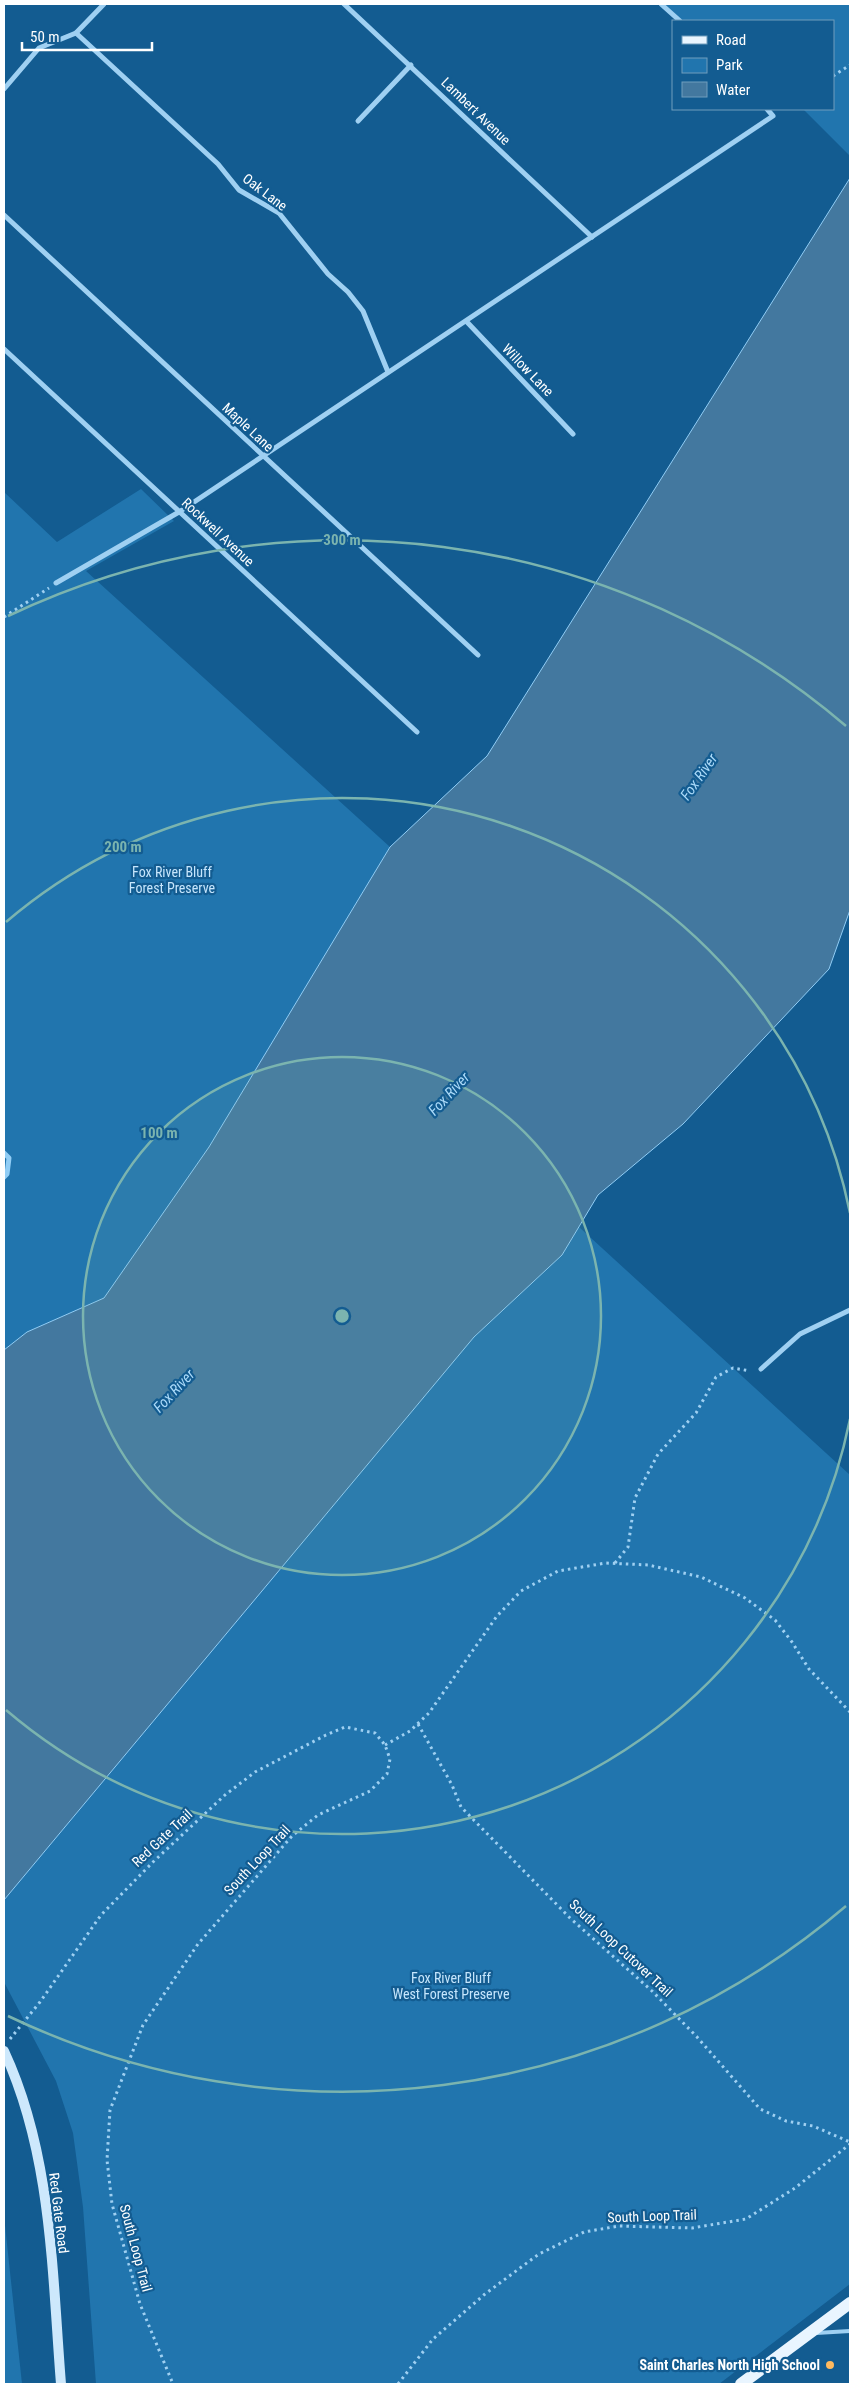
<svg xmlns="http://www.w3.org/2000/svg" width="854" height="2388" viewBox="0 0 854 2388" font-family="'Roboto Condensed',sans-serif">
<rect width="100%" height="100%" fill="#135c91"/>
<g fill="#2175ae">
<polygon points="664,4 850,4 850,156 803,109 833,109 833,21 683,21"/>
<polygon points="141,489 174,521 86,571 390,847 209,1147 104,1298 27,1332 4,1350 4,492 57,542"/>
<polygon points="579,1227 850,1475 850,2284 719,2384 96,2384 83,2207 73,2133 56,2081 4,1982 4,1900 474,1337 562,1255"/>
<polygon points="4,2216 22,2384 4,2384"/>
</g>
<polygon fill="#43789f" stroke="#91cdf5" points="850,178 850,910 829,969 683,1124 598,1195 562,1255 474,1337 4,1900 4,1350 27,1332 104,1298 209,1147 390,847 487,756"/>
<g fill="none" stroke-linecap="round" stroke-linejoin="round">
<polyline stroke="#91cdf5" stroke-width="5" points="4,1153 9,1158 7,1174 4,1177"/>
<g stroke="#9fd0f2" stroke-width="3" stroke-dasharray="2.5 4" stroke-linecap="butt">
<polyline points="833,76 850,65"/>
<polyline points="4,617 49,588"/>
<polyline points="615,1563 628,1547 635,1498 658,1454 696,1413 716,1377 733,1368 750,1371"/>
<polyline points="418,1724 452,1785 461,1807 570,1918 652,1991 697,2037 760,2109 786,2121 813,2126 850,2142"/>
<polyline points="385,1745 410,1731 429,1713 497,1616 521,1591 558,1571 606,1563 648,1565 701,1577 745,1598 775,1620 792,1642 809,1669 850,1712"/>
<polyline points="10,2039 40,2002 101,1915 153,1862 225,1795 255,1772 326,1735 345,1727 375,1733 385,1745 390,1759 387,1774 370,1791 318,1815 292,1836 198,1944 143,2025 110,2110 107,2160 112,2204 140,2304 173,2384"/>
<polyline points="398,2384 433,2339 485,2294 539,2254 584,2232 619,2226 692,2228 746,2219 795,2188 850,2144"/>
</g>
<polyline stroke="#9fd0f2" stroke-width="4" points="816,2333 850,2331"/>
<g stroke="#9fd0f2" stroke-width="5">
<polyline points="344,4 592,237"/>
<polyline points="661,4 680,21"/>
<polyline points="76,33 218,164 239,190 279,213 328,274 348,292 363,311 388,372"/>
<polyline points="4,89 39,48 76,33 104,4"/>
<polyline points="358,121 411,65"/>
<polyline points="4,215 478,655"/>
<polyline points="467,322 573,434"/>
<polyline points="4,349 417,732"/>
<polyline points="56,583 179,512 773,116 767,109"/>
<polyline points="761,1369 800,1334 850,1310"/>
</g>
<path stroke="#cde8fc" stroke-width="10" d="M4,2051C52,2154 52,2272 61,2384"/>
<polyline stroke="#e9f5ff" stroke-width="12" points="741,2384 850,2303"/>
</g>
<circle cx="342" cy="1316" r="259" fill="#7bb4af" fill-opacity=".12"/>
<g fill="none" stroke="#7bb4af" stroke-width="2.5">
<circle cx="342" cy="1316" r="259"/>
<path d="M850 1419A518 518 0 0 1 6 1710M6 922A518 518 0 0 1 850 1213"/>
<path d="M846 1906A776 776 0 0 1 8 2016M8 616A776 776 0 0 1 846 726"/>
</g>
<circle fill="#ffba5f" stroke="#135c91" stroke-width="2" cx="830" cy="2365" r="5"/>
<g text-anchor="middle" stroke-width="4.5" stroke-linejoin="round" paint-order="stroke">
<g font-size="14" fill="#fff" stroke="#135c91">
<text transform="translate(476 111) rotate(44)" y="5">Lambert Avenue</text>
<text transform="translate(265 192) rotate(37)" y="5">Oak Lane</text>
<text transform="translate(528 370) rotate(46)" y="5">Willow Lane</text>
<text transform="translate(248 427) rotate(43)" y="5">Maple Lane</text>
<text transform="translate(218 532) rotate(43)" y="5">Rockwell Avenue</text>
<text transform="translate(162 1838) rotate(-43)" y="5">Red Gate Trail</text>
<text transform="translate(257 1860) rotate(-47)" y="5">South Loop Trail</text>
<text transform="translate(621 1948) rotate(43)" y="5">South Loop Cutover Trail</text>
<text transform="translate(59 2213) rotate(83)" y="5">Red Gate Road</text>
<text transform="translate(652 2216) rotate(-2)" y="5">South Loop Trail</text>
<text transform="translate(136 2248) rotate(75)" y="5">South Loop Trail</text>
</g>
<g font-size="14" fill="#c6e6fd" stroke="#135c91">
<text x="172" y="877">Fox River Bluff<tspan x="172" dy="16">Forest Preserve</tspan></text>
<text x="451" y="1983">Fox River Bluff<tspan x="451" dy="16">West Forest Preserve</tspan></text>
</g>
<g font-size="14" font-weight="bold" fill="#fff" stroke="#135c91" text-anchor="end">
<text x="820" y="2370">Saint Charles North High School</text>
</g>
<g font-size="15" font-style="italic" fill="#abdaf9" stroke="#135c91">
<text transform="translate(699 777) rotate(-55)" y="5">Fox River</text>
<text transform="translate(449 1094) rotate(-47)" y="5">Fox River</text>
<text transform="translate(174 1391) rotate(-47)" y="5">Fox River</text>
</g>
</g>
<circle cx="342" cy="1316" r="8" fill="#7bb4af" stroke="#135c91" stroke-width="2.5"/>
<g font-size="15" text-anchor="middle" font-weight="bold" fill="#7bb4af" stroke="#135c91" stroke-width="4.5" stroke-linejoin="round" paint-order="stroke">
<text x="342" y="545">300 m</text>
<text x="123" y="852">200 m</text>
<text x="159" y="1138">100 m</text>
</g>
<rect width="854" height="2388" fill="none" stroke="#ffffff" stroke-width="10"/>
<rect x="672" y="20" width="162" height="90" fill="#135c91" stroke="#719dbd"/>
<rect x="682" y="36" width="25" height="8" fill="#e9f5ff" stroke="#719dbd"/>
<text x="716" y="45" font-size="15" fill="#ffffff">Road</text>
<rect x="682" y="58" width="25" height="15" fill="#2175ae" stroke="#719dbd"/>
<text x="716" y="70" font-size="15" fill="#ffffff">Park</text>
<rect x="682" y="82" width="25" height="15" fill="#43789f" stroke="#719dbd"/>
<text x="716" y="95" font-size="15" fill="#ffffff">Water</text>
<path d="M22 42v8h130v-8" fill="none" stroke="#ffffff" stroke-width="2.5"/>
<text x="30" y="42" font-size="15" fill="#ffffff" stroke="#135c91" stroke-width="4" paint-order="stroke">50 m</text>
</svg>
